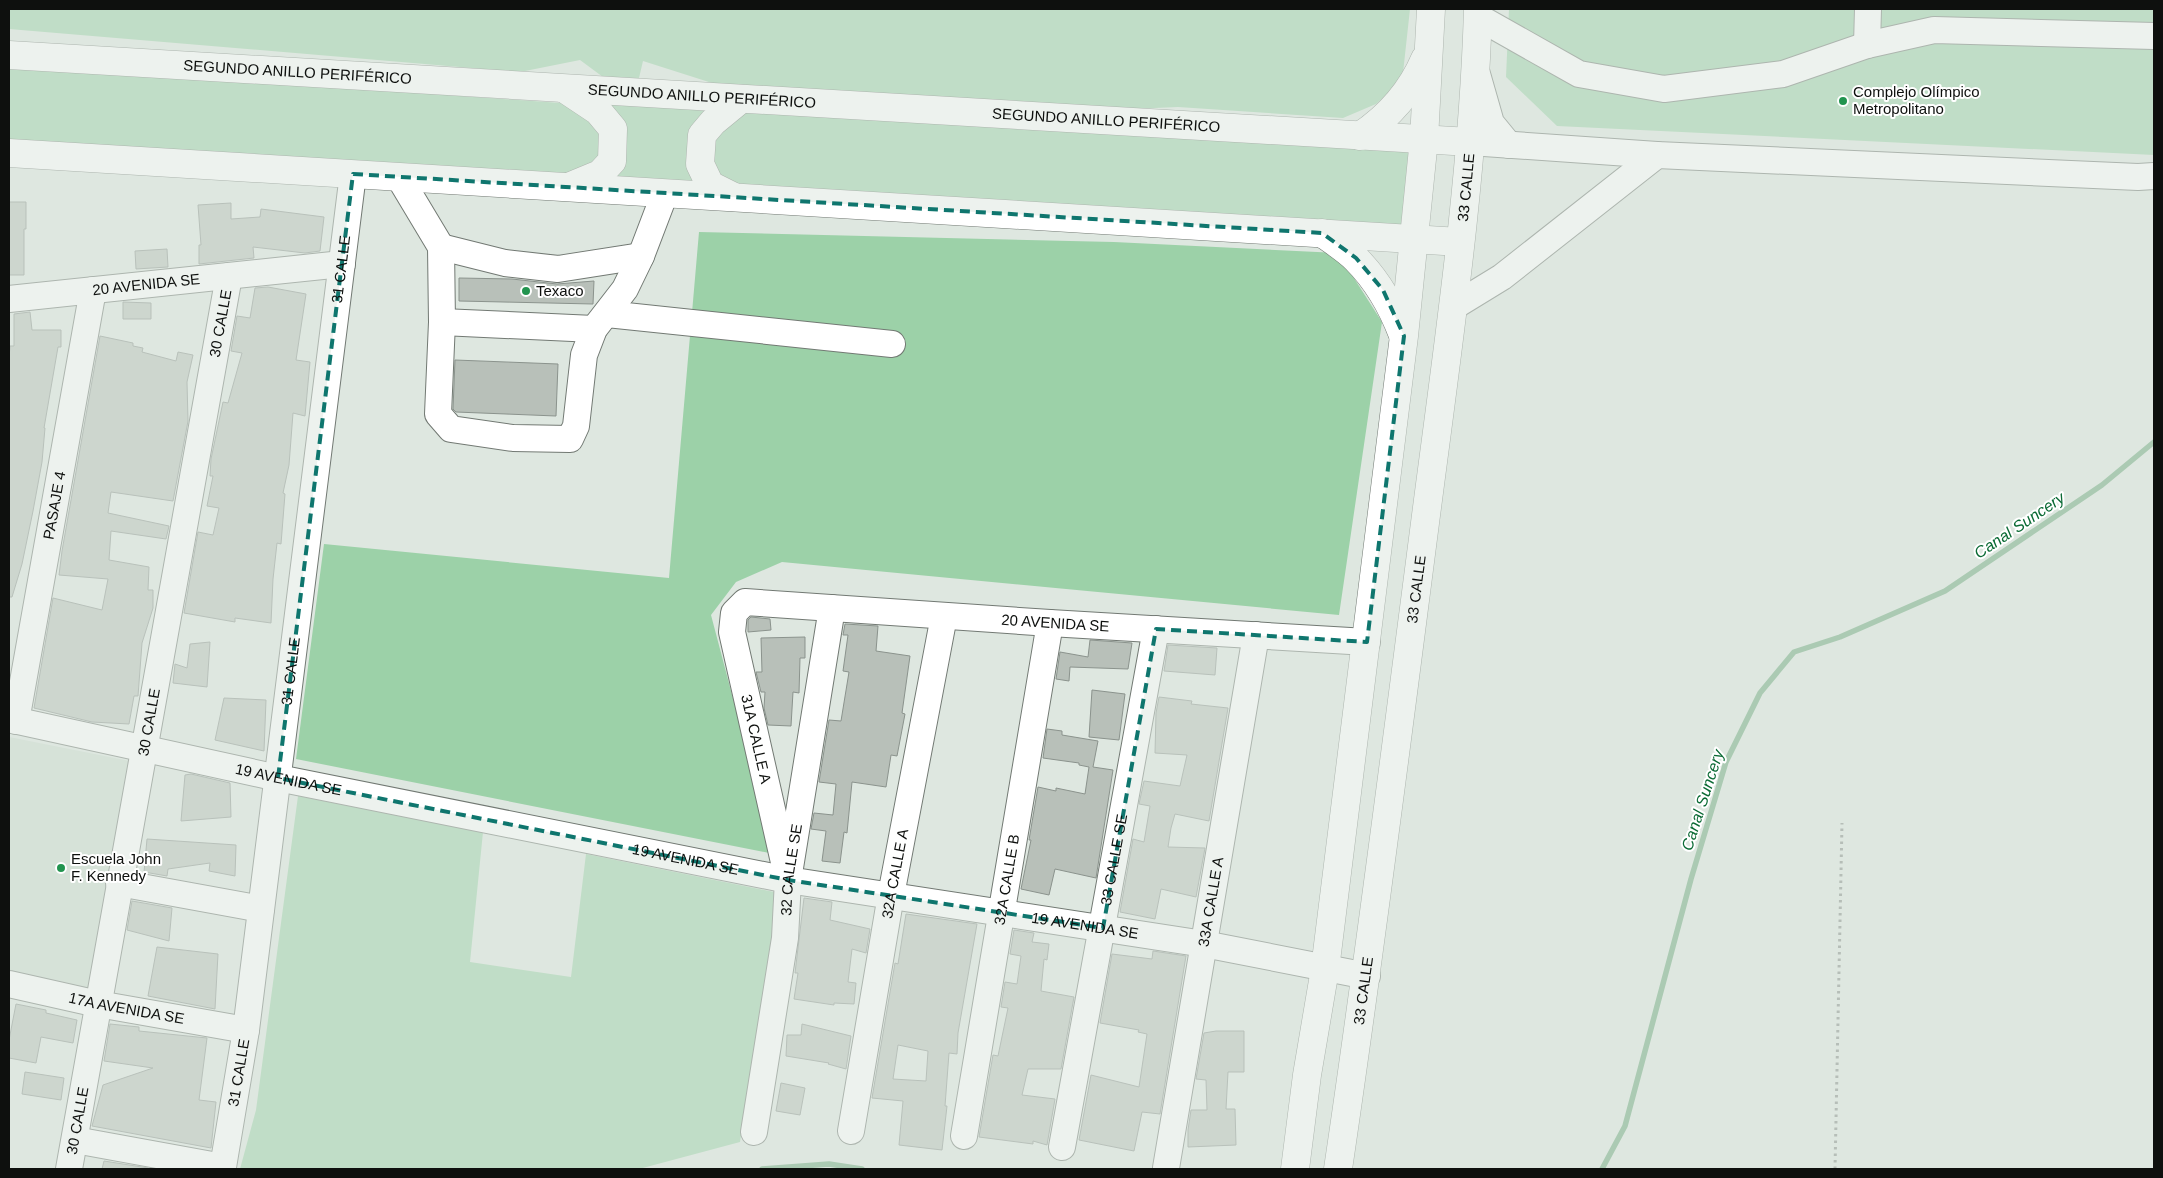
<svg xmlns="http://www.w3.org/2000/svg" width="2163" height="1178" viewBox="0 0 2163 1178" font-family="Helvetica,sans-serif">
<rect width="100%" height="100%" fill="#dee7e0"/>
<polygon fill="#ccdbcf" points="9,737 135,762 91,989 9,973"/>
<g fill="#9cd1a8">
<polygon points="9,9 1410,9 1403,73 1394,88 1376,104 1343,118 1178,107 1108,110 712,83 643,61 639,78 603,77 580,60 520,72 9,29"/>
<polygon points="1509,9 2154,9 2154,155 1557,126 1506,77"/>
<polygon points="9,64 561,103 599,128 604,155 568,180 9,148"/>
<polygon points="593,100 717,111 711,195 593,187 615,161"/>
<polygon points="741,108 1422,141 1415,234 713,184 704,137"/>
<polygon points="699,232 1114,242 1338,253 1382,322 1339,615 782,562 736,582 711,615 774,854 296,759 324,544 669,578"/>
<polygon points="298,796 483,832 470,962 571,977 586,854 779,893 740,1142 639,1169 240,1169 256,1110"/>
</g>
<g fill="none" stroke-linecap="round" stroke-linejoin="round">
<g stroke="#6da77c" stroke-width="5.5">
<polyline points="762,1169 829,1164 862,1169"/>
<polyline points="1602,1169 1625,1126 1691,879 1726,762 1760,693 1794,652 1840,637 1945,591 2102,485 2154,442"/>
</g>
</g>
<g fill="#b8c0b9" stroke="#8b938d" fill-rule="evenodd">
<polygon points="9,202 26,202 26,229 24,229 24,275 9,275"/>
<polygon points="231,203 231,219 260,217 261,209 324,217 320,251 305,253 253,247 254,258 199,264 199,245 201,245 198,205"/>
<polygon points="167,249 168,267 136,269 135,251"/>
<polygon points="459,278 512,279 557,284 594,281 593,304 459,301"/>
<polygon points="268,287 306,294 296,360 310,362 305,416 293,413 289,465 283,493 285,494 281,544 277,543 273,579 271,623 235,618 235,622 184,613 198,532 213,535 219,508 207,506 213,476 210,476 211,459 223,402 228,403 242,353 231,351 237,316 250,318 255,288"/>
<polygon points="123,302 151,303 151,319 123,319"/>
<polygon points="30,312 32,330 61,330 61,347 58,347 44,428 45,428 42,462 33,511 22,564 12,597 9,597 9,358 10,346 14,346 14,314"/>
<polygon points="100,336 133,343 133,346 143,348 142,352 176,361 178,352 193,355 187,382 188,421 173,501 111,492 108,513 169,526 166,539 111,531 109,560 149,567 148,590 153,590 153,608 142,643 138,696 134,696 129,724 92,722 34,708 53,598 102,610 108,579 59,575 62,551"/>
<polygon points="455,360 558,364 556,416 456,412 453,409"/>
<polygon points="751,617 770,619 771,630 748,632 748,620"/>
<polygon points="845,624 878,626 876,651 910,656 902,713 905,714 897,756 891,755 886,787 852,782 847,833 844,832 840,863 822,861 826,831 811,829 814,813 833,815 836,784 819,782 829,720 841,721 849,672 843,671 848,635 843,635"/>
<polygon points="805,637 805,658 800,658 799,693 793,692 791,726 768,725 764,708 765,692 761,692 756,672 762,672 761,638"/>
<polygon points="1090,640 1132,643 1128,669 1070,667 1069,681 1056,679 1060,652 1088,657"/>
<polygon points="210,642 207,687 173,683 175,664 187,668 190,644"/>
<polygon points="1168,645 1217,648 1215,675 1164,671"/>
<polygon points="1092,690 1125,694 1119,740 1089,737"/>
<polygon points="1159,697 1192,701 1191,704 1228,708 1209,821 1175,814 1171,828 1168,847 1205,848 1196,897 1161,889 1155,919 1120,912 1133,839 1144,842 1150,806 1139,804 1144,781 1180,786 1187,755 1155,753 1156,713"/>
<polygon points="224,698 266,700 264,751 215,740"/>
<polygon points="1047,729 1062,731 1062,735 1098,741 1093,767 1113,770 1096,878 1055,869 1049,895 1021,889 1031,840 1029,840 1038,787 1056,791 1056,788 1085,794 1089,767 1079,765 1079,763 1043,758"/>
<polygon points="191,774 230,783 231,817 181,821 185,775"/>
<polygon points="147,839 236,845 235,876 209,871 210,863 168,869 167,876 144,872"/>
<polygon points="804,898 832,902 830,920 870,929 866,953 852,949 848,982 856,983 854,1004 834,1003 834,1005 794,999 798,973 795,973"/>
<polygon points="132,901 172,908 169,941 127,930"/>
<path d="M906,914L977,924L958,1033L957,1054L949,1053L945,1106H947L942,1150L899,1145L903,1101L872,1098L895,963L898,964ZM898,1045L928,1051L926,1081L893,1079Z"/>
<polygon points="1014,930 1034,933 1032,942 1049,944 1047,960 1044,959 1041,991 1074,997 1061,1069 1028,1069 1022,1095 1055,1099 1047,1145 1033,1141 1033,1144 979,1137 993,1055 998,1056 1008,1008 1001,1007 1005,982 1017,984 1021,956 1010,954"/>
<polygon points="157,947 218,954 215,1009 148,996"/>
<polygon points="1153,951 1186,956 1160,1114 1142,1112 1134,1151 1079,1140 1091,1075 1139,1087 1147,1034 1138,1032 1139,1030 1100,1023 1112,954 1152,959"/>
<polygon points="16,1004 46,1010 46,1013 77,1020 73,1043 41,1037 36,1063 9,1058 9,1040"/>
<polygon points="110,1024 139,1027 139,1031 207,1038 199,1100 216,1102 211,1148 92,1126 103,1085 153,1068 104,1061"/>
<polygon points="802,1024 851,1036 846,1069 828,1064 829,1063 786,1056 787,1035 801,1035"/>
<polygon points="1216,1031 1244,1031 1244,1072 1228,1072 1226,1109 1235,1109 1236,1145 1188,1147 1188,1130 1191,1110 1207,1110 1206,1080 1196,1079 1204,1033"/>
<polygon points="25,1072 64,1078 61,1100 22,1094"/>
<polygon points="781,1083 805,1088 800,1115 776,1111"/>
<polygon points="104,1161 148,1168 147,1169 102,1169"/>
</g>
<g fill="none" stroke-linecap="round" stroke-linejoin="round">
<g stroke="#727973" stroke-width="28">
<g id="minor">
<polyline points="1478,17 1579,74 1664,89 1783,74 1867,45 1934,30 2154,36"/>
<polyline points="1867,45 1868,9"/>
<polyline points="1477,74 1491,123 1509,145"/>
<polyline points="1470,142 1657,155 2138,177 2154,176"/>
<polyline points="399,177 441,247 442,322 438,414 451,429 513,438 570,439 576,426 584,355 594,329 625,289 641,256 665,193"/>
<polyline points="441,247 505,263 558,269 641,256"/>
<path id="s1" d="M9,299L342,264"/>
<polyline points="1453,307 1502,277 1657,155"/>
<polyline points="607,314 892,344"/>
<polyline points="442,322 594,329"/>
<path id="s2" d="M9,719L278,778L788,880L1204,944L1367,976"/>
<path id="s3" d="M16,721L93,290"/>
<path id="s4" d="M788,880L732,632L734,613L745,602L1050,623L1367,642"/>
<polyline points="119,883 261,909"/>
<path id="s5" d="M9,984L98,1004L246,1030"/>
<path id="s6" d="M851,1131L891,895L944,616"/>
<path id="s7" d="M754,1132L785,938L788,880L832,608"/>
<path id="s8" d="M964,1136L1050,623"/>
<path id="s9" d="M75,1140L223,1167L246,1030L353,174"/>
<path id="s10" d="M1062,1147L1156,629"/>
<path id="s11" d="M1166,1168L1256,635"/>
<path id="s12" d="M69,1169L229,276"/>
</g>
</g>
<g stroke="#727973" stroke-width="29">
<g id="major">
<path id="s13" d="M9,55L1470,142"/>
<polyline points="565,89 598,111 613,129 612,161 600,174 571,186"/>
<path d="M1360,136C1390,116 1411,92 1425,59"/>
<polyline points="9,153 1460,242"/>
<polyline points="734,197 710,185 700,164 702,135 713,122 741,99"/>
<path d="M1322,233C1333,241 1346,249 1356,259C1378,281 1392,306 1403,335"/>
<polyline points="1295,1169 1307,1075 1325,969 1404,336 1424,139 1431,9"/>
<path id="s14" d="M1338,1169C1370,954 1397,739 1425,523C1447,352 1473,181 1478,9"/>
</g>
</g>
<polyline stroke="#868c87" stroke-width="3" stroke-dasharray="2.5 4" stroke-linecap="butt" points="1835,1169 1842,823"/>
<use href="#minor" stroke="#fff" stroke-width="26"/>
<use href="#major" stroke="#fff" stroke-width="28"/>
</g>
<path d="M0 0H2163V1178H0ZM353,174L1322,233L1356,258L1383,290L1404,336L1367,642L1156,629L1103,928L788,880L278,778Z" fill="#dee7e0" fill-opacity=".55" fill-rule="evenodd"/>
<path fill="none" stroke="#0f766e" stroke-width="4" stroke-dasharray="10 6" stroke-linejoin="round" d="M353,174L1322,233L1356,258L1383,290L1404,336L1367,642L1156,629L1103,928L788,880L278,778Z"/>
<g fill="#22944f" stroke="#fff" stroke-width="2">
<circle cx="1843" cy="101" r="5"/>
<circle cx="526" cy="291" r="5"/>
<circle cx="61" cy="868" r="5"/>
</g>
<g text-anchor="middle" stroke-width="4" stroke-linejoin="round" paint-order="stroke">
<g font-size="15" fill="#0e100e" stroke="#fff">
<text dy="5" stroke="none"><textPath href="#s13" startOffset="289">SEGUNDO ANILLO PERIFÉRICO</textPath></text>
<text dy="5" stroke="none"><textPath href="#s13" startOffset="694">SEGUNDO ANILLO PERIFÉRICO</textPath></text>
<text dy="5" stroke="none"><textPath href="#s13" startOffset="1099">SEGUNDO ANILLO PERIFÉRICO</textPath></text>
<text dy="5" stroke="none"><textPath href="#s14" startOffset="990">33 CALLE</textPath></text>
<text dy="5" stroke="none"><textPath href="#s9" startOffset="1056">31 CALLE</textPath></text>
<text dy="5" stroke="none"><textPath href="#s1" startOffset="138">20 AVENIDA SE</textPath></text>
<text dy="5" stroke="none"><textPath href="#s12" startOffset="859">30 CALLE</textPath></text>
<text dy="5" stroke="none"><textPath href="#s3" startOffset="219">PASAJE 4</textPath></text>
<text dy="5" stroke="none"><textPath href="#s14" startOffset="585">33 CALLE</textPath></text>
<text dy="5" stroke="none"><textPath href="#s4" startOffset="600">20 AVENIDA SE</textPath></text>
<text dy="5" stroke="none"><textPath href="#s9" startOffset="651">31 CALLE</textPath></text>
<text dy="5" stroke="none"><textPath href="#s12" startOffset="454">30 CALLE</textPath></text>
<text transform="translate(756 739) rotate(77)" y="5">31A CALLE A</text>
<text dy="5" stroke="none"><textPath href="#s2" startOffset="286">19 AVENIDA SE</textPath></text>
<text dy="5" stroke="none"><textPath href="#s10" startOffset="292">33 CALLE SE</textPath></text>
<text dy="5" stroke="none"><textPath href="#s2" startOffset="691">19 AVENIDA SE</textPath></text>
<text dy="5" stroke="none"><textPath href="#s7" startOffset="265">32 CALLE SE</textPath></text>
<text dy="5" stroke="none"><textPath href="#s6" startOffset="261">32A CALLE A</textPath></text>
<text dy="5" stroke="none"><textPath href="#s8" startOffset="260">32A CALLE B</textPath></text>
<text dy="5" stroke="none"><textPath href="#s11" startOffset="270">33A CALLE A</textPath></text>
<text dy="5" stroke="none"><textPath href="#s2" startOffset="1096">19 AVENIDA SE</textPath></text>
<text dy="5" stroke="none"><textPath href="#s14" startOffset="180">33 CALLE</textPath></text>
<text dy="5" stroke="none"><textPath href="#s5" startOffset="120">17A AVENIDA SE</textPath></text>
<text dy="5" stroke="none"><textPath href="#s9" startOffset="246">31 CALLE</textPath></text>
<text dy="5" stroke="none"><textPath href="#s12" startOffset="49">30 CALLE</textPath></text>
</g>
<g font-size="15" fill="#0e100e" stroke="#fff" text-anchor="start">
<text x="1853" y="97">Complejo Olímpico<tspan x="1853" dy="17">Metropolitano</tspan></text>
<text x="536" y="296">Texaco</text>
<text x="71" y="864">Escuela John<tspan x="71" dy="17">F. Kennedy</tspan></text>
</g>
<g font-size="16" font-style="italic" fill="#0a6a34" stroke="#fff">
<text transform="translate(2019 525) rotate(-34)" y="6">Canal Suncery</text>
<text transform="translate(1702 800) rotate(-72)" y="6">Canal Suncery</text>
</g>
</g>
<rect width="2163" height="1178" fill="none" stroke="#0e100e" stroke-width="20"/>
</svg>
